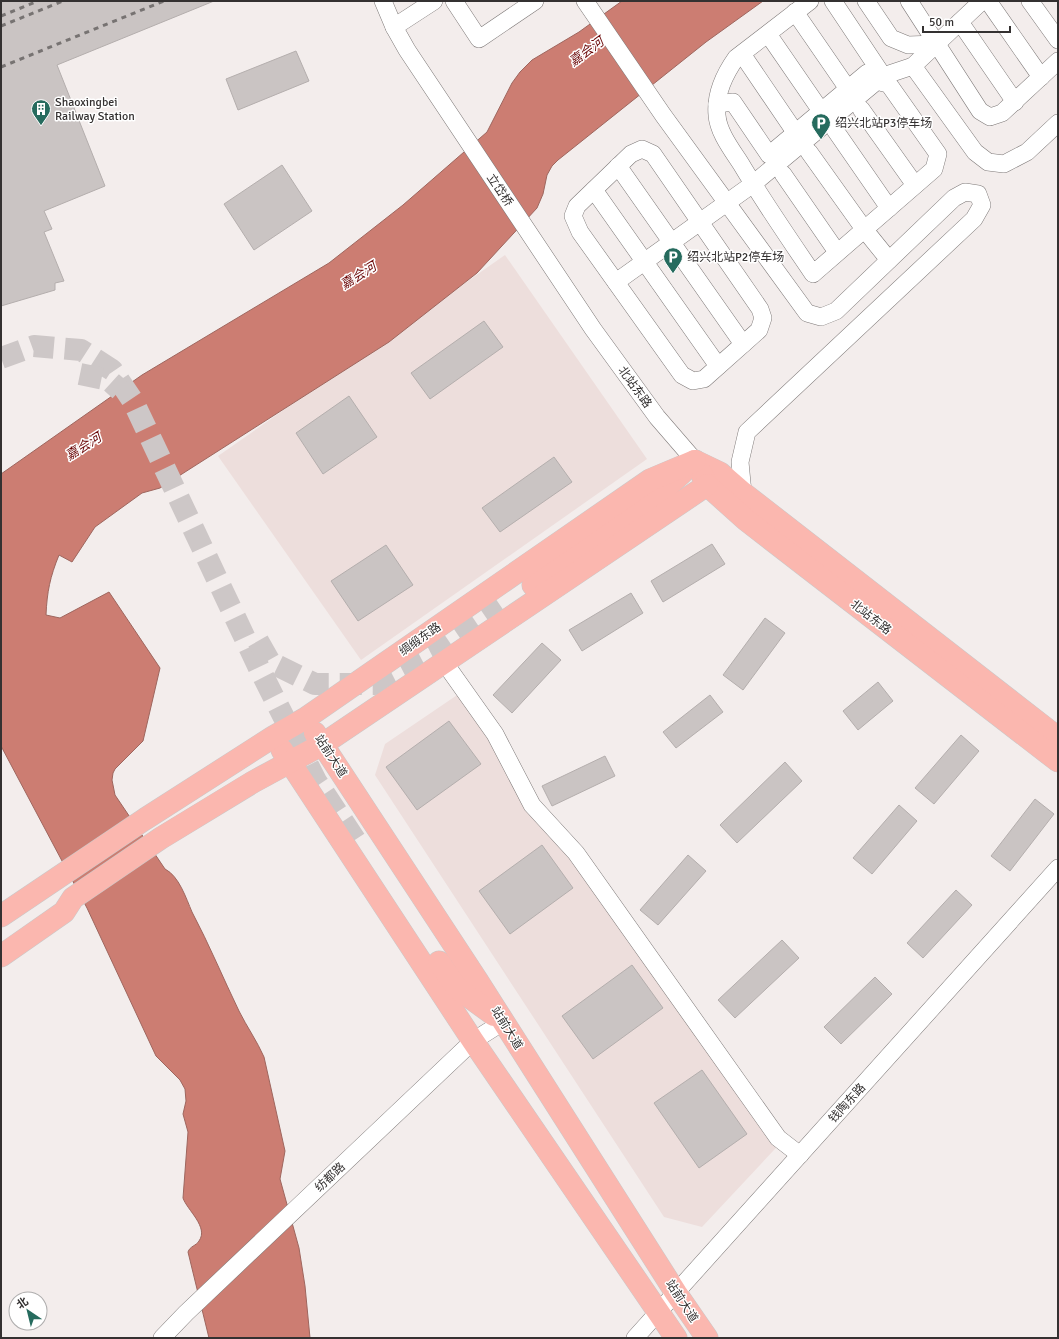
<svg xmlns="http://www.w3.org/2000/svg" width="1059" height="1339" viewBox="0 0 1059 1339" font-family="Signika,'Noto Sans SC',sans-serif">
<rect width="100%" height="100%" fill="#f3edec"/>
<g fill="#eddedc">
<polygon points="505,255 647,459 361,660 218,456"/>
<polygon points="469,687 540,807 773,1121 788,1135 702,1227 664,1217 375,775 385,744"/>
</g>
<path fill="#cc7d72" stroke="#9e665e" d="M622,1H763L706,42L558,160L552,166L547,175L543,194L537,208L477,273L389,342L160,488L142,493L95,527L72,562L59,555C50,577 47,592 46,615L60,618L109,592L160,668L143,741L115,769L113,773L112,780L115,795L165,869C179,876 186,898 192,912C209,944 223,978 239,1011C247,1027 257,1041 264,1057L285,1151L280,1179L299,1248L305,1286L310,1338H209L188,1252C190,1246 196,1246 199,1241C209,1227 187,1210 183,1198L188,1132L183,1114L186,1101L185,1089L180,1080L156,1056L87,908L1,746V474L142,375L329,263L403,205L487,132L512,83L520,72L532,60L579,32Z"/>
<g fill="#cac4c3" stroke="#b4aead">
<polygon points="1,1 214,1 57,65 105,186 44,211 52,229 44,232 64,281 55,283 55,290 1,306"/>
<polygon points="296,51 309,81 238,110 226,79"/>
<polygon points="282,165 312,211 254,250 224,204"/>
<polygon points="484,321 503,347 430,399 411,373"/>
<polygon points="349,396 377,437 323,474 296,433"/>
<polygon points="554,457 572,482 500,532 482,508"/>
<polygon points="712,544 725,564 663,602 651,581"/>
<polygon points="386,545 413,585 358,621 331,581"/>
<polygon points="631,593 643,613 582,651 569,630"/>
<polygon points="765,618 785,633 743,690 723,675"/>
<polygon points="542,643 561,660 512,713 493,695"/>
<polygon points="878,682 893,701 858,730 843,711"/>
<polygon points="710,695 723,712 676,748 663,732"/>
<polygon points="449,721 481,764 417,810 386,767"/>
<polygon points="961,735 979,751 934,804 915,788"/>
<polygon points="605,756 615,776 552,806 542,786"/>
<polygon points="785,762 802,781 737,843 720,825"/>
<polygon points="1035,799 1054,814 1010,871 991,856"/>
<polygon points="899,805 917,821 872,874 853,858"/>
<polygon points="542,845 573,888 510,934 479,891"/>
<polygon points="688,855 706,871 658,925 640,910"/>
<polygon points="956,890 972,905 923,958 907,943"/>
<polygon points="782,940 799,958 735,1018 718,1000"/>
<polygon points="632,965 663,1008 593,1059 562,1016"/>
<polygon points="875,977 892,994 841,1044 824,1027"/>
<polygon points="702,1070 747,1134 699,1168 654,1103"/>
</g>
<g fill="none" stroke-linecap="round" stroke-linejoin="round">
<g stroke="#cdc7c7" stroke-width="22" stroke-dasharray="22 11" stroke-linecap="butt">
<polyline points="1,358 34,346 81,350 112,370 133,401 260,670 316,781 356,841"/>
<polyline points="80,374 109,380 120,390"/>
<polyline points="258,641 270,662 315,684 375,684 439,651 502,608"/>
</g>
<g stroke="#7e7978" stroke-width="18">
<g id="minor">
<polyline points="383,1 394,27 407,50 593,329 657,417 695,461"/>
<polyline points="454,1 479,39 535,1"/>
<polyline points="585,1 663,115 807,313 821,317 836,311 954,198 965,192 978,194 982,205 974,219 747,432 740,462 743,493"/>
<path d="M810,1L736,58C724,75 715,94 717,115C718,132 732,150 741,164C763,201 788,237 813,274L934,169L938,154L883,76L833,1"/>
<polyline points="866,1 891,38 908,45 936,44"/>
<polyline points="909,1 980,111 990,117 1002,113 1058,61"/>
<polyline points="988,1 1041,77"/>
<polyline points="1030,1 1058,40"/>
<polyline points="795,12 848,89"/>
<polyline points="960,22 1015,102"/>
<polyline points="394,27 434,1"/>
<polyline points="768,34 821,111"/>
<polyline points="742,54 795,132"/>
<polyline points="913,66 975,152 988,162 1004,164 1027,152 1058,123"/>
<polyline points="717,104 733,102 769,155 867,73 883,76 883,83"/>
<polyline points="861,109 915,185"/>
<polyline points="835,130 889,208"/>
<polygon points="642,149 653,154 760,309 763,318 759,330 704,379 693,381 682,375 580,232 573,216 577,206 631,154"/>
<polyline points="809,152 864,229 889,260"/>
<polyline points="618,166 743,344"/>
<polyline points="783,174 837,252"/>
<polyline points="594,190 718,366"/>
<polyline points="616,282 753,184 883,76 913,66 982,1"/>
<polyline points="444,662 495,734 532,805 576,853 778,1138 800,1155"/>
<polyline points="162,1338 186,1313 473,1041 503,1022"/>
<polyline points="635,1338 1058,868"/>
</g>
</g>
<g stroke="#cac9c9" stroke-width="23">
<g id="major">
<polyline points="695,461 720,473 743,493 1058,738"/>
<polyline points="701,473 707,485 746,520 1058,761"/>
<polyline points="533,585 660,493 682,473"/>
<polyline points="315,733 477,980 676,1293 707,1338"/>
<polyline points="282,750 473,1041 676,1338"/>
<polyline points="1,916 145,819 273,737 306,718 650,480 695,461"/>
<polyline points="1,956 64,912 73,898 161,838 253,782 323,744 707,485"/>
<polyline points="439,962 457,988 494,1015"/>
</g>
</g>
<use href="#minor" stroke="#fff" stroke-width="17"/>
<use href="#major" stroke="#fbb7af" stroke-width="22"/>
<g stroke="#777372" stroke-width="3" stroke-dasharray="5 5" stroke-linecap="butt">
<polyline points="1,16 38,1"/>
<polyline points="1,26 63,1"/>
<polyline points="1,67 164,1"/>
</g>
</g>
<defs>
<g id="building-pin" transform="scale(1)"><path d="M0 17L-7.5 6A9.5 9.5 0 1 1 7.5 6Z" fill="#266b5e" stroke="#fff"/><path d="M-4-6H4V6H1V3H-1V6H-4ZM-2.5-4.3h1.7v1.8h-1.7ZM.8-4.3h1.7v1.8H.8ZM-2.5-1h1.7V.8h-1.7ZM.8-1h1.7V.8H.8Z" fill="#fff"/></g>
<g id="parking-pin" transform="scale(1)"><path d="M0 17L-7.5 6A9.5 9.5 0 1 1 7.5 6Z" fill="#266b5e" stroke="#fff"/><path d="M-3.5-5.5H1a3.5 3.5 0 0 1 0 7H-1V5.5H-3.5ZM-1-3.4V-.6H.8a1.4 1.4 0 0 0 0-2.8Z" fill="#fff"/></g>
</defs>
<g fill-rule="evenodd">
<use href="#building-pin" x="41" y="109"/>
<use href="#parking-pin" x="821" y="123"/>
<use href="#parking-pin" x="673" y="257"/>
</g>
<g text-anchor="middle" stroke-width="3" stroke-linejoin="round" paint-order="stroke">
<g font-size="12" fill="#343131" stroke="#fff" text-anchor="start">
<text x="55" y="106">Shaoxingbei<tspan x="55" dy="14">Railway Station</tspan></text>
<text x="835" y="127">绍兴北站P3停车场</text>
<text x="687" y="261">绍兴北站P2停车场</text>
</g>
<g font-size="12" fill="#343131" stroke="#fff">
<text transform="translate(500 190) rotate(56)" y="4">立岱桥</text>
<text transform="translate(635 387) rotate(54)" y="4">北站东路</text>
<text transform="translate(871 617) rotate(38)" y="4">北站东路</text>
<text transform="translate(420 639) rotate(-35)" y="4">绸缎东路</text>
<text transform="translate(331 756) rotate(57)" y="4">站前大道</text>
<text transform="translate(507 1028) rotate(58)" y="4">站前大道</text>
<text transform="translate(847 1103) rotate(-48)" y="4">钱陶东路</text>
<text transform="translate(330 1177) rotate(-43)" y="4">纺都路</text>
<text transform="translate(682 1301) rotate(57)" y="4">站前大道</text>
</g>
<g font-size="13" font-style="italic" fill="#6b0707" stroke="#fff">
<text transform="translate(586 51) rotate(-36)" y="5">嘉会河</text>
<text transform="translate(358 275) rotate(-32)" y="5">嘉会河</text>
<text transform="translate(83 446) rotate(-32)" y="5">嘉会河</text>
</g>
</g>
<rect width="1059" height="1339" fill="none" stroke="#343131" stroke-width="4"/>
<g transform="translate(28 1311) rotate(325)"><circle r="19" fill="#ffffff" stroke="#aeadad"/>
<path d="M0-3L7 15L0 10L-7 15Z" fill="#266b5e"/>
<text y="-6" font-size="11" font-weight="bold" text-anchor="middle" fill="#343131">北</text>
</g>
<path d="M923 26v6h87v-6" fill="none" stroke="#343131" stroke-width="2"/>
<text x="929" y="26" font-size="12" fill="#343131" stroke="#ffffff" stroke-width="3" paint-order="stroke">50 m</text>
</svg>
